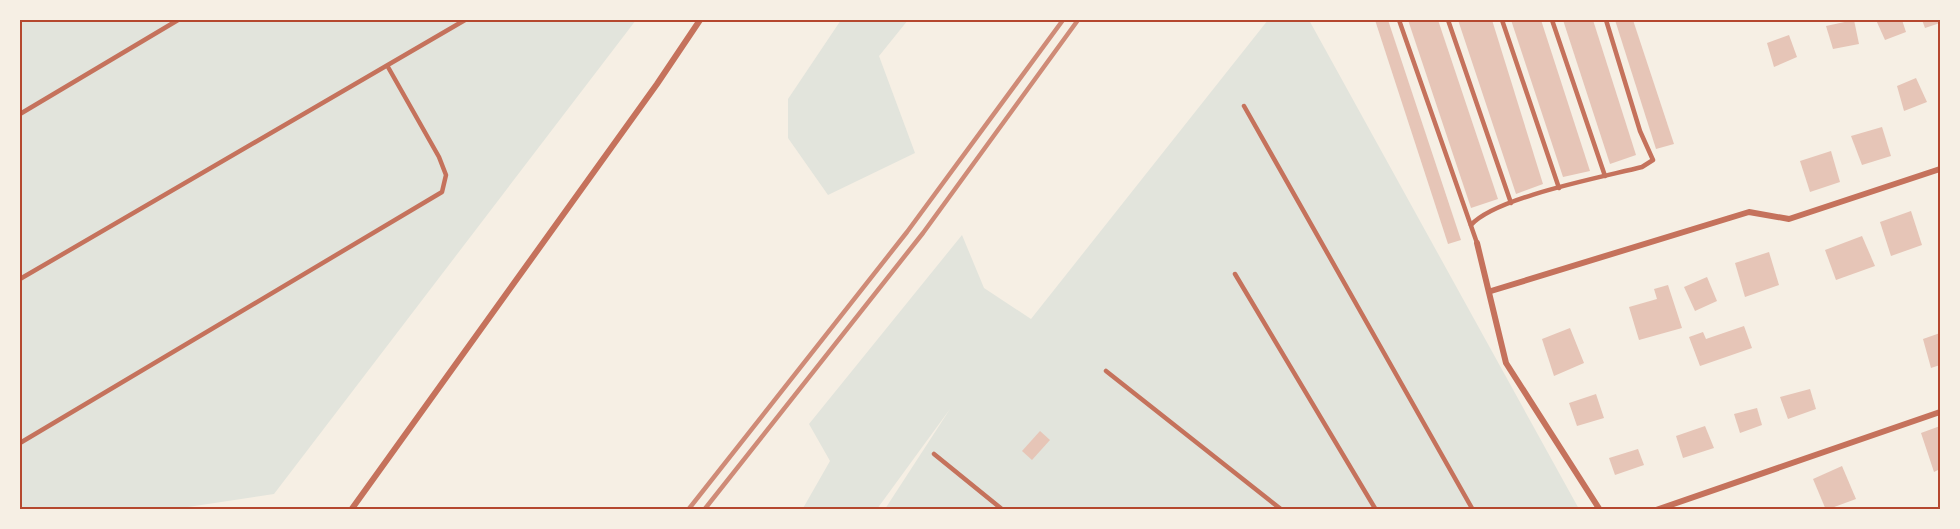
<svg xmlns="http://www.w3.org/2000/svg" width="1960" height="529" viewBox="0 0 1960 529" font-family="'Noto Sans',sans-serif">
<rect width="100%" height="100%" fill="#f6efe4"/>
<g fill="#e2e4dc">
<polygon points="20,20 636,20 274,494 168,510 20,509"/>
<polygon points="841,20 908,20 879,56 915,153 828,195 788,138 788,99"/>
<polygon points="1268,20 1309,20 1579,509 885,509 950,409 877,509 802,510 830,461 809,424 962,235 984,288 1031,319"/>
</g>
<g fill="#e6c5b7">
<polygon points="1375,20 1388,20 1461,240 1448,244"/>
<polygon points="1408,20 1438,20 1498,199 1471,208"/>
<polygon points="1458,20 1492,20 1543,184 1516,194"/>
<polygon points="1511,20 1541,20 1590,171 1563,177"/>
<polygon points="1563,20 1593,20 1636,155 1610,164"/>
<polygon points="1615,20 1633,20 1674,144 1656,149"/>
<polygon points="1854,20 1859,44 1833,49 1826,26"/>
<polygon points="1876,20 1902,20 1906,32 1885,40"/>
<polygon points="1922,20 1940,20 1940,23 1925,28"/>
<polygon points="1789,35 1797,57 1774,67 1767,43"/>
<polygon points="1916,78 1927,102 1904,111 1897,86"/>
<polygon points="1882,127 1891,156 1862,165 1851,136"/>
<polygon points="1831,151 1840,182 1810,192 1800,161"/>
<polygon points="1911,211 1922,245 1891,256 1880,222"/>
<polygon points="1862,236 1875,266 1836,280 1825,250"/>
<polygon points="1769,252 1779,285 1745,297 1735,263"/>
<polygon points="1707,277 1717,301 1695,311 1684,287"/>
<polygon points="1668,285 1682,328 1639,340 1629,307 1657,299 1654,289"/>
<polygon points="1744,326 1752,348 1700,366 1689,337 1703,332 1706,339"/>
<polygon points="1570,328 1584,363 1554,376 1542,339"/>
<polygon points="1940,333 1940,365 1931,368 1923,339"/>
<polygon points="1810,389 1816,409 1788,419 1780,397"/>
<polygon points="1596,394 1604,418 1577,426 1569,403"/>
<polygon points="1757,408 1762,425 1740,433 1734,414"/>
<polygon points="1705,426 1714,448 1683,458 1676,436"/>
<polygon points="1940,426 1940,469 1934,472 1921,433"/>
<polygon points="1040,431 1050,440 1032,460 1022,451"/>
<polygon points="1638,449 1644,465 1615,475 1609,458"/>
<polygon points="1842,466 1856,499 1826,510 1813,479"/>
</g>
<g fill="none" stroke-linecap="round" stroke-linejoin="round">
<g stroke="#c5725c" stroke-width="4.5">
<polyline points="1399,20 1477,243"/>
<polyline points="1448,20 1511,203"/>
<polyline points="1502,20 1559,188"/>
<polyline points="1552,20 1605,176"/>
<polyline points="1244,106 1473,510"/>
<polyline points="20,114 178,20"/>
<path d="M1471,225C1496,197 1603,177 1642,167L1653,160L1640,131L1606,20"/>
<polyline points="1235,274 1376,510"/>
<polyline points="20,279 465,20"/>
<polyline points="1106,371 1282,510"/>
<polyline points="20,443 442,192 446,175 439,157 388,67"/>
<polyline points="934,454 1003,510"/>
</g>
<g stroke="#c5725c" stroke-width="6">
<polyline points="1477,243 1506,363 1600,510"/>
<polyline points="1491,291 1749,212 1789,219 1940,169"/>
<polyline points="351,510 657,84 700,20"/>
<polyline points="1656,510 1940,412"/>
</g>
<g stroke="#cf8b77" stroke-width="4.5">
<polyline points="688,510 907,232 1063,20"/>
<polyline points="704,510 923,233 1078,20"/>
</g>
</g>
<rect width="1960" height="529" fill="none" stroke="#f6efe4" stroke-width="42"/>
<rect x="21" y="21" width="1918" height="487" fill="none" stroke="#b5482f" stroke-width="2"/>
</svg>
